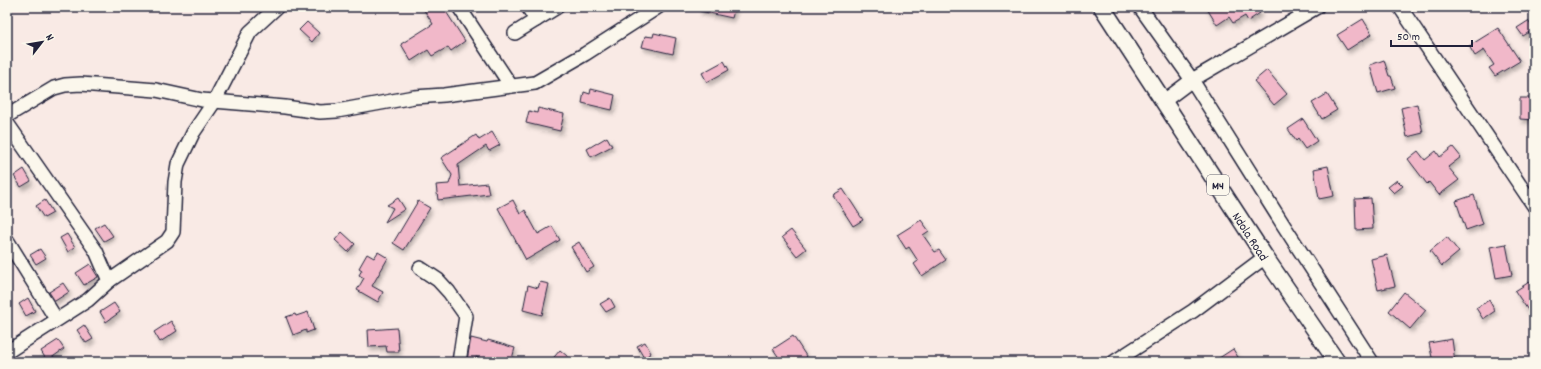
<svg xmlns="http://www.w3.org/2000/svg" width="1541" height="369" viewBox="0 0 1541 369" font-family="Dekko,sans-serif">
<defs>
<filter id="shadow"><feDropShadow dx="2" dy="3.5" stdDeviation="2" flood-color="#0004"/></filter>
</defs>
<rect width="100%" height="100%" fill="#f9eae5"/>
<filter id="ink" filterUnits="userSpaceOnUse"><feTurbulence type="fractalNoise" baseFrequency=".025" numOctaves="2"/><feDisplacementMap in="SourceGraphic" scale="8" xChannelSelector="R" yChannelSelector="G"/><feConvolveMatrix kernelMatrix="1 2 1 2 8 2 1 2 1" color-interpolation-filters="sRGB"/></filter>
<g filter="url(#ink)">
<g fill="#f1b8c9" stroke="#22223b" filter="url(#shadow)">
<polygon points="422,7 443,7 465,41 451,51 448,47 432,56 428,50 411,61 401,44 433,24"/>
<polygon points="700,7 735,7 732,18 700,11"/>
<polygon points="1206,7 1260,7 1257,9 1260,13 1248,21 1245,16 1233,23 1229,17 1217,25"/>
<polygon points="1363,19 1372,34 1347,50 1337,35"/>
<polygon points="1528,21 1534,29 1523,36 1517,28"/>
<polygon points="307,22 319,33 312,42 299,30"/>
<polygon points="1498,28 1520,61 1495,76 1489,68 1494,65 1484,50 1475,56 1469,46"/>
<polygon points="654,33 676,38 673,54 642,47 645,36 653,37"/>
<polygon points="1384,60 1389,76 1391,76 1395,88 1378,93 1370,65"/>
<polygon points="724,61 729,70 707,82 702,73"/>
<polygon points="1267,70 1287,94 1274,105 1254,81"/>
<polygon points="591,89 615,95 612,110 582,103 584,92 590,94"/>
<polygon points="1327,94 1337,110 1322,119 1312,103"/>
<polygon points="1520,98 1534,98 1534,120 1520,119"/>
<polygon points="1417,104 1423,133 1407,137 1401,108"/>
<polygon points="538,108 564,114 560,131 526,123 529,111 537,113"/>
<polygon points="1303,119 1317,141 1305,149 1298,139 1296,141 1288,129"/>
<polygon points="492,132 500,145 489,151 486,146 458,165 460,186 487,183 489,194 438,200 436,185 449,184 452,175 441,158 476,135 479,140"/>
<polygon points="607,137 612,146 591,157 587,149"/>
<polygon points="1453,147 1461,157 1448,167 1459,180 1439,195 1429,182 1427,184 1408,159 1418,151 1425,160 1436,151 1440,157"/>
<polygon points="1328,166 1334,196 1319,199 1314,169"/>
<polygon points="24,169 31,181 21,187 14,176"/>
<polygon points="1397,180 1403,186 1394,193 1388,187"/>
<polygon points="843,189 863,220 853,226 833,195"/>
<polygon points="1474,195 1483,224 1466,230 1456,201"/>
<polygon points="398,198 405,209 385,222 393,208 387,205"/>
<polygon points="1371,198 1373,229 1356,230 1355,199"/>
<polygon points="45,200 53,213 44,218 36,206"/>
<polygon points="513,200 520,214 525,210 538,234 552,226 560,240 526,260 498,208"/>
<polygon points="418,201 430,208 404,250 393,243"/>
<polygon points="921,220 929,231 923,235 935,252 939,250 946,260 922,276 914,264 918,261 909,247 906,249 897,235"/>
<polygon points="104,223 113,236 104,241 95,228"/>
<polygon points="791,230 806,249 797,256 782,237"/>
<polygon points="342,232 355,244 348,252 335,240"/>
<polygon points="67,234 75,247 68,252 60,238"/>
<polygon points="1447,237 1459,252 1442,266 1430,251"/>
<polygon points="579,242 594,267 586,272 571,247"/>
<polygon points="1506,244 1512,275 1496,278 1490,247"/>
<polygon points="40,249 46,258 36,264 30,255"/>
<polygon points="378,252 388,258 372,286 383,292 378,302 357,290 364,278 359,275 362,270 359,268 367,254 374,258"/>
<polygon points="1387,255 1395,286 1378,290 1371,259"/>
<polygon points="90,264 98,277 84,285 76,273"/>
<polygon points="1534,279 1534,319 1515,291"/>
<polygon points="540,282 549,284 542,315 523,310 528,285 538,288"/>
<polygon points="63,283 69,292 55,301 49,292"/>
<polygon points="1404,292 1426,310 1410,329 1389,311"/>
<polygon points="28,298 35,311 26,316 19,304"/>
<polygon points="610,298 615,307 606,312 600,304"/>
<polygon points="1489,300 1495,311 1483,319 1476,308"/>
<polygon points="114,303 120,312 106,322 100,312"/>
<polygon points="308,312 314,330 306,333 306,330 293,335 286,317 295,314 296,316"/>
<polygon points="171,321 177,331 160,342 154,332"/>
<polygon points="84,325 93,339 86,343 77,330"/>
<polygon points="397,328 399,352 387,352 386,346 369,347 368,330"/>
<polygon points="793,336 810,362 782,362 773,349"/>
<polygon points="471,338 487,342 488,340 515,348 511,362 491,362 476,357 475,362 467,360"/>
<polygon points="1452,339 1455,362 1433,362 1429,343"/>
<polygon points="58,340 64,349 47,361 41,351"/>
<polygon points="645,342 651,353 644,358 637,346"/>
<polygon points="1233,349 1241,362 1213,362"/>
<polygon points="560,350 574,362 550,362"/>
</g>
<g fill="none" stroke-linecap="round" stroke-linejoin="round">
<g stroke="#22223b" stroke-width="16">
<g id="minor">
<polyline points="459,7 511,86"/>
<polyline points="528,7 536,20"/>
<polyline points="1140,7 1192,80 1284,226 1372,362"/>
<polyline points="1400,7 1534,206"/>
<polyline points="515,33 557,7"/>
<polyline points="1164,101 1192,80 1317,7"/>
<polyline points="7,116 54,88 65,85 81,84 156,90 202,100 285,107 320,112 337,111 414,97 444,95 535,83 585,54 658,7"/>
<polyline points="7,123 96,251 109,281 88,300 7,352"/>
<polyline points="7,240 56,319"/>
<polyline points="420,268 438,280 449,292 466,316 459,362"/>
<polyline points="109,281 167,241 173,232 175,182 178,164 193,133 214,102 250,32 277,7"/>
<polyline points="1114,362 1193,311 1265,257"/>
</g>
</g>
<g stroke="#22223b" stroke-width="19">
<polyline id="major" points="1102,7 1265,257 1337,362"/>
</g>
<use href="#minor" stroke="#fbf7ec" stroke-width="13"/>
<use href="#major" stroke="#fbf7ec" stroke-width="16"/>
</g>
</g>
<g text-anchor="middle" stroke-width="3" stroke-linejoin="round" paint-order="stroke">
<rect fill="#fbf7ec" stroke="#636270" stroke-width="1" x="1207" y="175" width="22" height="20" rx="3"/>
<g font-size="12" font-weight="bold" fill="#22223b">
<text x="1218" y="189">M4</text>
</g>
<g font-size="13" fill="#22223b" stroke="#fbf7ec">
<text transform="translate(1251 236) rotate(57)" y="5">Ndola Road</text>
</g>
</g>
<rect width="1541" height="369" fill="none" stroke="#fbf7ec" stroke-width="24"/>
<rect x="12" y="12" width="1517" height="345" fill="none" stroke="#22223b" stroke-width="1.5" filter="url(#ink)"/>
<g transform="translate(42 42) rotate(59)" stroke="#fbf7ec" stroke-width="3" paint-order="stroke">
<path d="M0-3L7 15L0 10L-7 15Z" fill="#22223b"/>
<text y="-6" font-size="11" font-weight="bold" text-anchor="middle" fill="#22223b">N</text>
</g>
<path d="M1391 40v6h81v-6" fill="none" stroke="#22223b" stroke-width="2"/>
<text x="1397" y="40" font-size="12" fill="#22223b" stroke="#fbf7ec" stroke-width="3" paint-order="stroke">50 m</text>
</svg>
